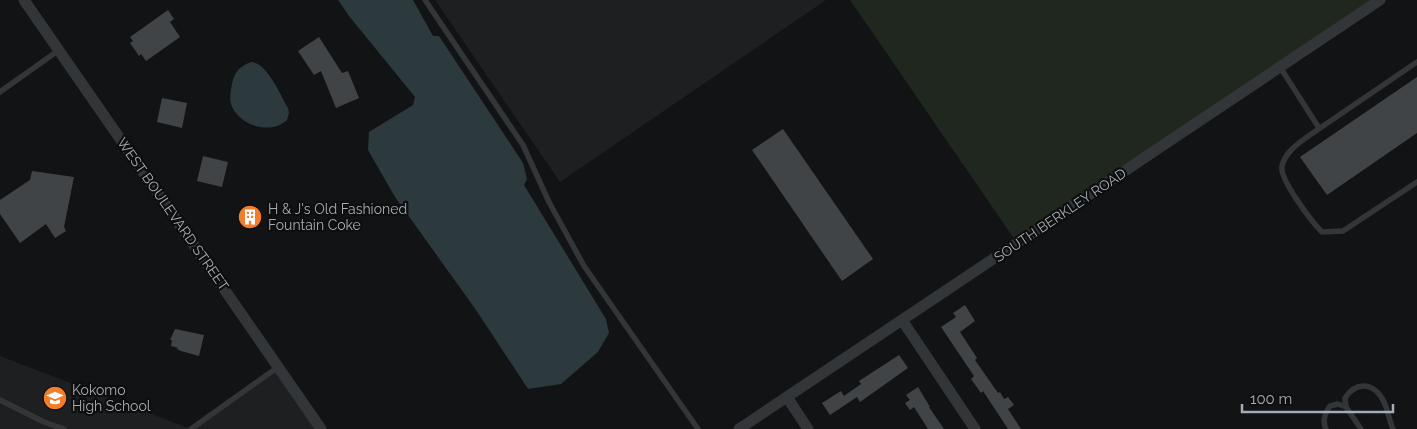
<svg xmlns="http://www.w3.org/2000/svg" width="1417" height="429" viewBox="0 0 1417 429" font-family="Raleway,sans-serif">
<rect width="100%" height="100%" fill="#121314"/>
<g fill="#1e1f21">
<polygon points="435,0 826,0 560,182"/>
<polygon points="0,356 191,429 278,367 321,429 0,429"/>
</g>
<polygon fill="#1f271f" points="850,0 1380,0 1017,243"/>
<g fill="#2c393d">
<polygon points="338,0 413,0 433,36 439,36 523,163 527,179 524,185 606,319 609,333 598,352 561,384 528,389 476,310 395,197 368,150 369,132 413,105 415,97 349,16"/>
<path d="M251,62C267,62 281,96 288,108L289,113L287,120C283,123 278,127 273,127C256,130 236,120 231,104C229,98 231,90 232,84C235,71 239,67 251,62Z"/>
</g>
<g fill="#414447">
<polygon points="168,10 174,19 170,22 180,37 146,61 141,54 139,56 130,43 133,41 130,37"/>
<polygon points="319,37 342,73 348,71 359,98 336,108 321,71 314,75 298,51"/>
<polygon points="1417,77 1417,133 1327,195 1300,157"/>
<polygon points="162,98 187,103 182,128 157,122"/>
<polygon points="783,129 873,259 842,281 752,150"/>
<polygon points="203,156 228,162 222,187 197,181"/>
<polygon points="32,171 74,177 64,227 66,231 55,238 46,224 20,243 0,214 0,200 30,180"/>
<polygon points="255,207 261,215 245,226 239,219"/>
<polygon points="965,305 975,321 960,332 977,358 975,360 998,393 1000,392 1004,399 1008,397 1014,405 1008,409 1021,429 1008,429 983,391 981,393 971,379 974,376 941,327 956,317 953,313"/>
<polygon points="175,329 204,335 199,356 181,351 177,349 178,348 171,346 172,340 170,340"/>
<polygon points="899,355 908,368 860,402 857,397 830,415 822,403 841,391 844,396 861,384 859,381"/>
<polygon points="918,387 930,407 929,407 944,429 928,429 914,407 910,410 905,403 910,400 906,395"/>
</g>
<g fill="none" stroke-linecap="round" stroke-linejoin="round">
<g stroke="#333639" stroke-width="5.5">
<polyline points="425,0 523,145 549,202 584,266 698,429"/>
<path d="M1417,62L1307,137C1297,144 1285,153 1282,166C1279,179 1312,222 1322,232L1343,231L1417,182"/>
<polyline points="1280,67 1319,128"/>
<polyline points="0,92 59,50"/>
<polyline points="0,400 44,422 64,429"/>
<polyline points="191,429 278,367"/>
<path d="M1326,429C1322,421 1325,413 1330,406L1338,404L1346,407"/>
<path d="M1361,429L1346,407L1345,398C1357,380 1375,383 1384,402C1388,410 1389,420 1393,429"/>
</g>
<g stroke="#333639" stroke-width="11">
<polyline points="24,0 321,429"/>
<polyline points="902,320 975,429"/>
<polyline points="787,397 808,429"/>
<polyline points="739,429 1380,0"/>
</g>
</g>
<defs>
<g id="building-disc" transform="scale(1.25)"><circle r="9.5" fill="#f27e2c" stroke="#0e0e0f"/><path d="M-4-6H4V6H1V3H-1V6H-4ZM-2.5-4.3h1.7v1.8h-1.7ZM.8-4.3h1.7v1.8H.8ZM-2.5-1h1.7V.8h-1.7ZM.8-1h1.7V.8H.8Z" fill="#fff"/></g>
<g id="school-disc" transform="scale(1.25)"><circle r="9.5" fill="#f27e2c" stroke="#0e0e0f"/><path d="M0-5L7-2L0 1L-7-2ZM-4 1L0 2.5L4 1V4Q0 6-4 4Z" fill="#fff"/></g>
</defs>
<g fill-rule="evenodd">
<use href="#building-disc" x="250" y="217"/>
<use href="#school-disc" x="55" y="398"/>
</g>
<g text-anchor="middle" stroke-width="4.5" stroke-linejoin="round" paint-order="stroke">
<g font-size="14" fill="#a4adb5" stroke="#0e0e0f" text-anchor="start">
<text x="268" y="214">H &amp; J's Old Fashioned<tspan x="268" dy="16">Fountain Coke</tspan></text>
<text x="72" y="395">Kokomo<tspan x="72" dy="16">High School</tspan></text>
</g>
<g font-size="14" fill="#a4adb5" stroke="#0e0e0f">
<text transform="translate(173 214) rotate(55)" y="5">WEST BOULEVARD STREET</text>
<text transform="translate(1060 215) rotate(-34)" y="5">SOUTH BERKLEY ROAD</text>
</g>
</g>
<path d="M1242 404v8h151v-8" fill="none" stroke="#a4adb5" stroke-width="2.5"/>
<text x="1250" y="404" font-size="15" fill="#a4adb5" stroke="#0e0e0f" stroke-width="4" paint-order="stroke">100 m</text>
</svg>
